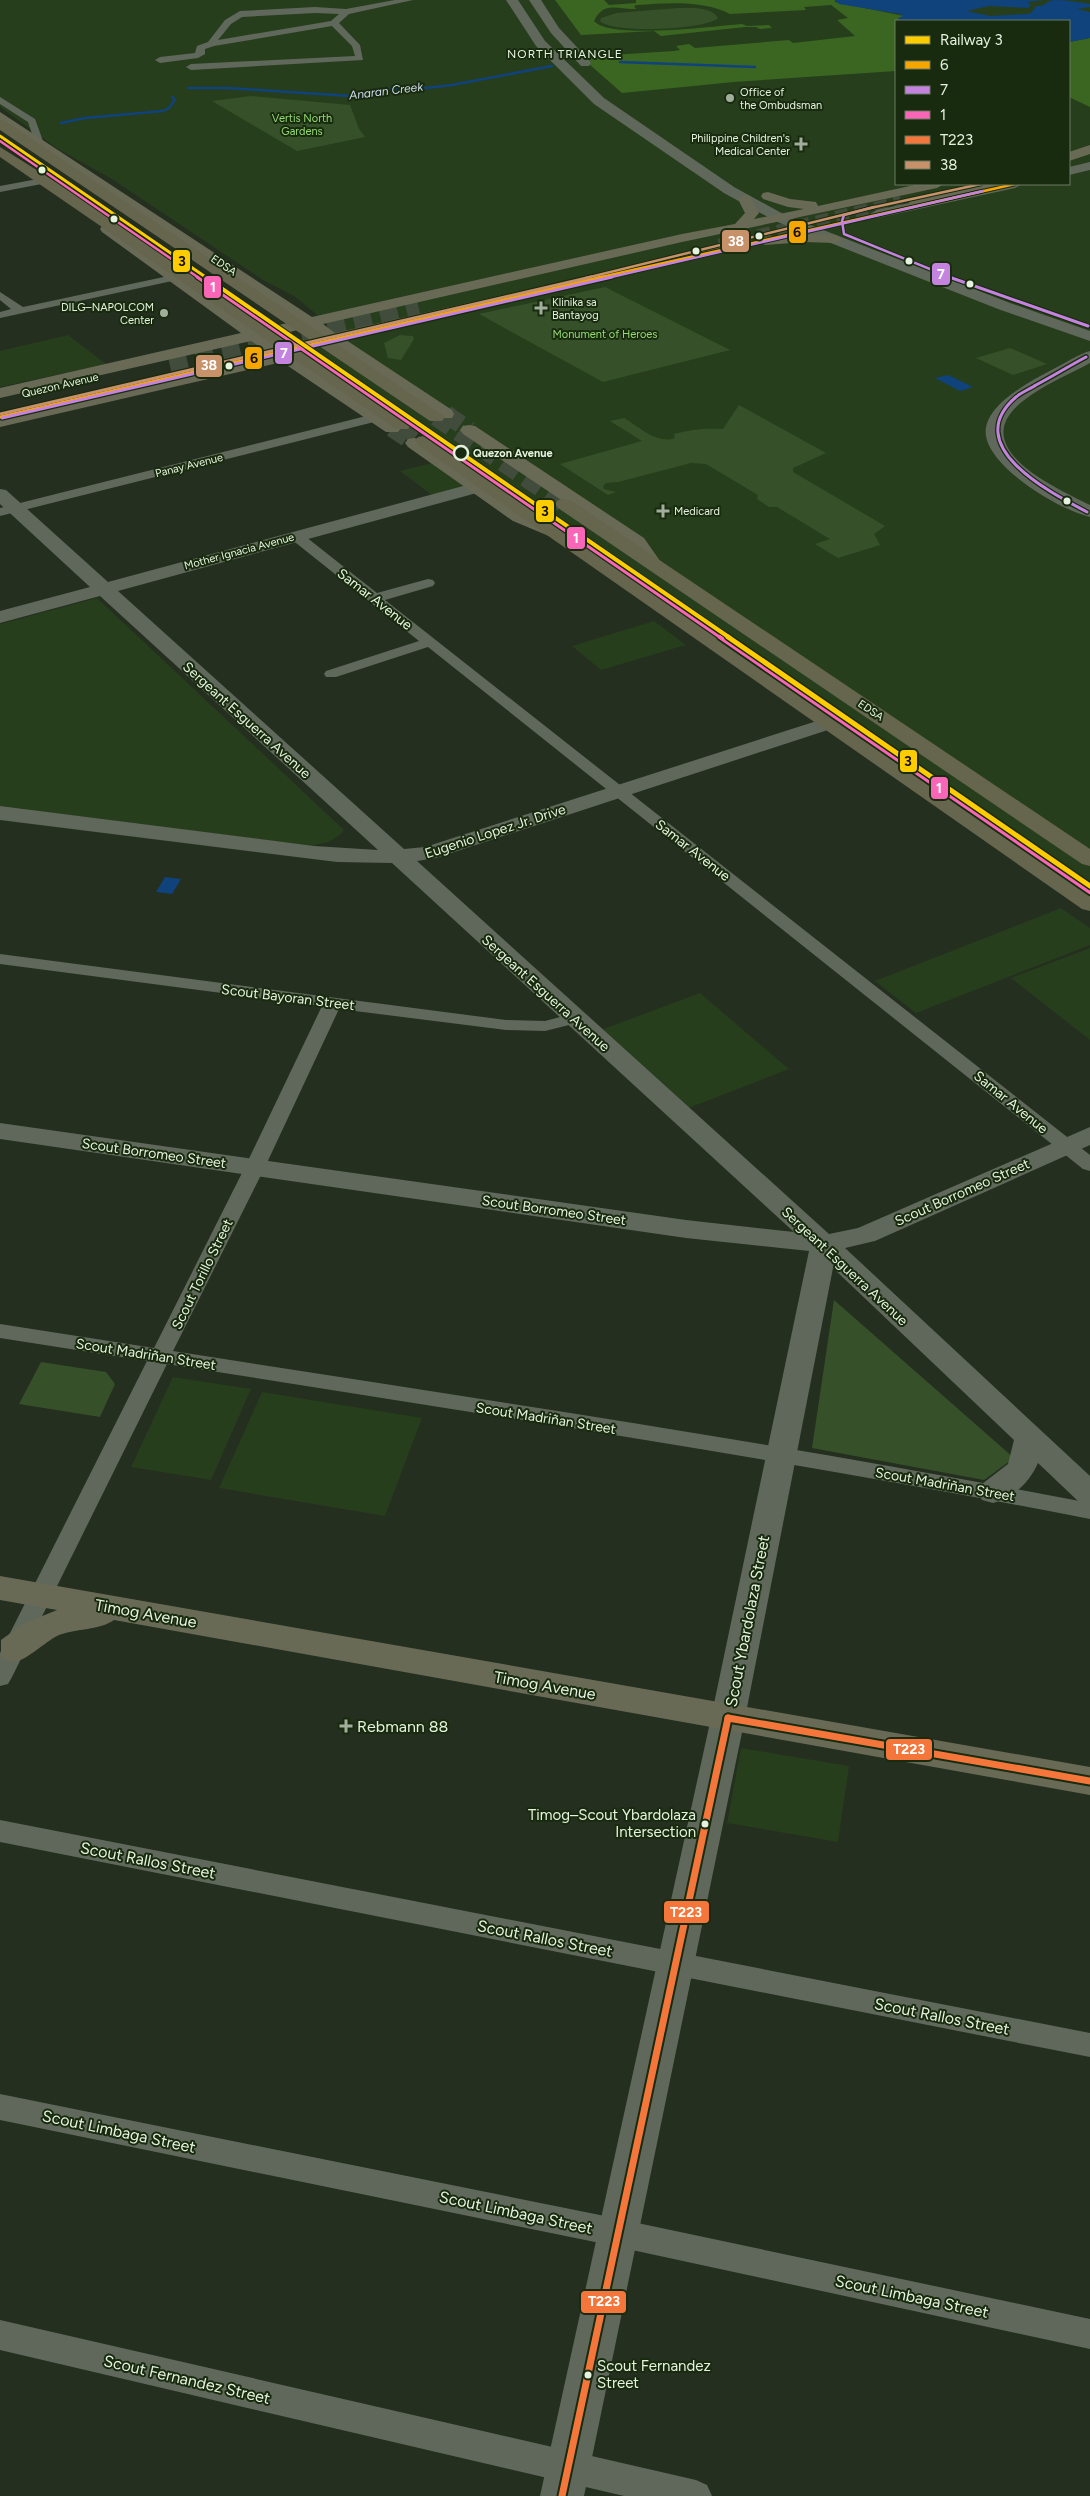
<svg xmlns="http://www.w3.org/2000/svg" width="1090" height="2496" viewBox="0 0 1090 2496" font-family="Figtree,sans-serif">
<rect width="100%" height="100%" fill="#242f1f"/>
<g fill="#273e1c" fill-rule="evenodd">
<path d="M0,0H1090V889L684,611L690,608L299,339L336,330L294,296L263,280L112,179L58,149L0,107ZM896,21H1069V184H896Z"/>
<polygon points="68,335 106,364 0,387 0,351"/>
<polygon points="432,463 462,485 463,487 433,496 400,471"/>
<polygon points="97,598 344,830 340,835 328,842 311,846 0,806 0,624"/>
<polygon points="654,621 686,645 601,670 572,646"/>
<polygon points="1061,908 1090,928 1090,945 916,1013 875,981"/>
<polygon points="1090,948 1090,1040 1011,978"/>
<polygon points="700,993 789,1069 686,1109 601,1030"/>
<polygon points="173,1377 251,1389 211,1480 131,1467"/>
<polygon points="262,1392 422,1418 385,1516 219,1488"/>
<polygon points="741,1748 849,1766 838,1842 727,1823"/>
</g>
<g fill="#365129">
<path d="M678,8C689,8 712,6 718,18C706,30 612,34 600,21L601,18L617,13Z"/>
<polygon points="251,96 350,105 359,129 365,137 297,151 212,101"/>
<polygon points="605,287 730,350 603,382 479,314"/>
<polygon points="400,335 413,336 414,339 401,360 388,358 384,343"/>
<polygon points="1010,348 1047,364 1013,375 976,358"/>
<path d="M739,405L826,453L793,468V472L885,526L874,534L880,545L838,558L815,544L830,539L777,507H769L757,499L758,495L706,464L691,463L618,482L606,483L603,486L604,489L616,492L608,495L560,464L642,441L610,421L624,418C638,426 657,445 675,438L674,434C691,429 706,428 723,429Z"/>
<polygon points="834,1300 1014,1458 984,1480 812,1448"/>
<polygon points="41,1362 106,1372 115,1384 100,1417 19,1404"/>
</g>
<g fill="#3a6621">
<path d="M555,0H604L609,5L636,3V0H835V2L904,16L900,21H896V71L734,82L622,93L581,57L674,51L680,50L676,46L689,44L695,48L789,40L793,43L855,36L837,20L848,18L831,5L804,7L806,10L730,14C703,0 667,3 637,5L634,6L636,9C619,10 604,0 594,21C610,40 716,26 742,24L747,26L769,25L772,28L760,29L756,27H745L661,36L654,31L581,35Z"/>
<polygon points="1090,38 1090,107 1069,97 1069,42"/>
</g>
<g fill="#10427c">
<path d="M835,0H1044L1027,2L1031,5L1028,8L989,6L967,11L990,16L1027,14L1031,13L1036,6C1045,7 1046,1 1054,0C1066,0 1078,2 1090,4V7L1077,9L1090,12V38L1069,42V21H900L898,18L903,16L900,14L839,4Z"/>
<polygon points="948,375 973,387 960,391 935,378"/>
<polygon points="165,877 181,879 172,894 156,892"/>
</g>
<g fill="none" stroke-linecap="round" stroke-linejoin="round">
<g stroke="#10427c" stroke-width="2.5">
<polyline points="620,62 755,67"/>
<polyline points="188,88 227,88 351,96 381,89 418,89 452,85 552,66"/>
<polyline points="61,123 85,118 163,111 169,108 175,100 172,97"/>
</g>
<polyline stroke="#414c3c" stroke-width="13" stroke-dasharray="13 7" stroke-linecap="butt" points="719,245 901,202"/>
<g stroke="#414c3c" stroke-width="18" stroke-dasharray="18 9" stroke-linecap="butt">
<polyline points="170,366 419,309"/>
<polyline points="446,414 469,430"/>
<polyline points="392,428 414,443"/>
</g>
<g stroke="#414c3c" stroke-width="18" stroke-dasharray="18 9" stroke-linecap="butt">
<polyline points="436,417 564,504"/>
<polyline points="402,425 424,441"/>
</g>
<g fill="#60685c" fill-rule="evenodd">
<path d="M395,0H413L349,14L339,23L360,45L363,60L191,70L186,67L191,64L355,56L352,46L332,26L214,46L205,49V54L198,58L160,63L155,60L160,57L195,53L197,46L208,42L225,20L240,11L315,7L346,9ZM315,13L339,14L331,21L218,40L231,24L242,17Z"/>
<polygon points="0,97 35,119 43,141 41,143 35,143 28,122 0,104"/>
<polygon points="43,178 47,179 47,183 0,192 0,186"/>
<polygon points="173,275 177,276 177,280 0,318 0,312 11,309 0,300 0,292 23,307"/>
<polygon points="378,413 384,417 382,420 0,516 0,508"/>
<polygon points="296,532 301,533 377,593 428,579 433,580 435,583 433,586 385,600 1090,1155 1090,1171 1083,1169 428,647 336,677 326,677 324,674 326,671 419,641 291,539 289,536"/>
<path d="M0,954L506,1020L545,1021L575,1013L581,1014L584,1018L581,1022L545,1031L506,1030L339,1009L265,1167L173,1351C479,1399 786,1444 1090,1503V1519C784,1459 475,1413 167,1364L12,1677L8,1684L0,1686V1653L147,1361L0,1338V1324L154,1348L245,1167L322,1006L0,964Z"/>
<polygon points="0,1820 1090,2033 1090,2057 0,1842"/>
<polygon points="0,2094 595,2214 1090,2319 1090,2349 595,2242 0,2120"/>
<polygon points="0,2320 696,2480 707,2485 712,2496 624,2496 0,2350"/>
</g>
<g fill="#60685c" fill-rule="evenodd">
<polygon points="506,0 518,0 545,41 604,98 734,187 785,215 1010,303 1090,331 1090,341 998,309 775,221 724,193 594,104 536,46"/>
<polygon points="529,0 541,0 559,28 589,60 591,63 589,66 581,66 551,33"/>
<polygon points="1090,162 1090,170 1069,175 1069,167"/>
<polygon points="997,184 1022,184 1015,188 877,218 870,214 877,210"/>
<path d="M1090,351V363C1068,375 1043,385 1023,401C964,447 1054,487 1090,505V517C1060,510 991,469 986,436C981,404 1037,378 1059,366C1069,361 1079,354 1090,351Z"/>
<path d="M478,482L484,483L487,487L484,491L118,591L404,849L425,847L823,719L830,717L837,719L840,723L837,727L436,858L417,861L829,1234L858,1228L1090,1127V1145L875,1241L845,1248L1090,1476V1505L1079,1502L1038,1463C1029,1483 1014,1497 993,1503L982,1500L978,1492L982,1484L1008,1464L1014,1440L833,1268L745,1718L584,2496H540L711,1718L809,1251L686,1238L0,1139V1123L686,1220L794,1232L392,863L337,862L0,820V806L314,846L378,850L100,596L0,623V611L90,587L0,504V489L6,490L108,582Z"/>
</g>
<g fill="#686a56" fill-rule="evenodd">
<polygon points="0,112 312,317 682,234 735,224 745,213 738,199 745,195 750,196 759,213 754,219 804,209 788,207 763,199 761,196 763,193 768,192 790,199 816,202 818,206 919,184 944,184 937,188 682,242 323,324 335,333 728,244 735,248 728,252 346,340 452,410 454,414 452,418 440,418 330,344 315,344 313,341 319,337 307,328 267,337 287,351 300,351 302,354 298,358 398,424 401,428 398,432 386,432 282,362 0,427 0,417 271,354 251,341 0,398 0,388 241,333 102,232 100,229 102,226 112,226 257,330 296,321 0,122"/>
<polygon points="1090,145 1090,154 1069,161 1069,152"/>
<polygon points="980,184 1004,184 1002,187 916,207 909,203 911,200"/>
<polygon points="804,234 836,235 843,239 836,243 804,242 765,245 758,241 765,237"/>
<polygon points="469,425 475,426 644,538 660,561 658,565 644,565 630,546 463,434 460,430 463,426"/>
<polygon points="414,438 420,439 525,513 563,529 565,533 563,537 556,539 513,521 408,447 405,443 408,439"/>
<path d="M0,1576L1090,1767V1795L114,1620C98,1631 75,1628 57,1636C45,1642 25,1662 13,1662C10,1662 5,1659 1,1658V1640L23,1624L57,1610L0,1600Z"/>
</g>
<g fill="#66654e" fill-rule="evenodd">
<polygon points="0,120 5,121 445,417 442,421 430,421 0,130"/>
<polygon points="0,147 83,199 411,425 408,429 396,429 0,157"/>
<polygon points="424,436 430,437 1090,893 1090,911 1082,909 418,445 415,441 418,437"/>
<polygon points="564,499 570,500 1090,849 1090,866 1082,864 558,508 555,504 558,500"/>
</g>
<g stroke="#182b0e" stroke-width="4.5">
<polyline id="bus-1-far1" points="597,278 1015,184"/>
</g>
<g stroke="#182b0e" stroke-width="5.5">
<polyline id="bus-1" points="0,417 602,277"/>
</g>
<g stroke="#182b0e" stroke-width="4.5">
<g id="bus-2-far1">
<polyline points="874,207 844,215 842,221 844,234 952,278"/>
<polyline points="607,278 983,191"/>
</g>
</g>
<g stroke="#182b0e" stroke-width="5.5">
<g id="bus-2">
<polyline points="949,277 1088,326"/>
<path d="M1086,357C1069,366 1053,376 1036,385C1030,389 1022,392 1016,397C959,446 1051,493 1087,512"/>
<polyline points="2,418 612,277"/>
</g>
</g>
<g stroke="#182b0e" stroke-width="4.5">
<polyline id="bus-3-far2" points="0,141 199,278"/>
</g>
<g stroke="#182b0e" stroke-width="5.5">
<polyline id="bus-3-far1" points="197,277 721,638"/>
</g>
<g stroke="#182b0e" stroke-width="8">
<polyline id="bus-3" points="720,637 1090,892"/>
</g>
<g stroke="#182b0e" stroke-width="11">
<g id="bus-4">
<polyline points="728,1718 1090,1781"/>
<polyline points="562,2496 728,1718"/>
</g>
</g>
<g stroke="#182b0e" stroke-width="4.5">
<polyline id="bus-5-far1" points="586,278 875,207 981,184"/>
</g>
<g stroke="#182b0e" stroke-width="5.5">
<polyline id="bus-5" points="0,414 591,277"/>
</g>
<use href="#bus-1-far1" stroke="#f7a600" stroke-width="2.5"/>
<use href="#bus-1" stroke="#f7a600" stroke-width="3"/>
<use href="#bus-2-far1" stroke="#c483df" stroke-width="2.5"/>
<use href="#bus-2" stroke="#c483df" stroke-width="3"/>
<use href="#bus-3-far2" stroke="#fa66b7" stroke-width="2.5"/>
<use href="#bus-3-far1" stroke="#fa66b7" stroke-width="3"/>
<use href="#bus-3" stroke="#fa66b7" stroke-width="4.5"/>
<use href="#bus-4" stroke="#f5763a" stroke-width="7"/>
<use href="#bus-5-far1" stroke="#c7916a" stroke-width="2.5"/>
<use href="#bus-5" stroke="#c7916a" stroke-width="3"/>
<g stroke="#182b0e" stroke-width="5">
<polyline id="rail-1-far2" points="0,136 207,278"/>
</g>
<g stroke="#182b0e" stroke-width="6">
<polyline id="rail-1-far1" points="205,277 730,638"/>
</g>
<g stroke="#182b0e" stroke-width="8">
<polyline id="rail-1" points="728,637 1090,886"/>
</g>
<use href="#rail-1-far2" stroke="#fc0" stroke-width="3"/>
<use href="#rail-1-far1" stroke="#fc0" stroke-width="4"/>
<use href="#rail-1" stroke="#fc0" stroke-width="5"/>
</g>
<g fill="#a1ae9c" stroke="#182b0e" stroke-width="2">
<circle cx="730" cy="98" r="5"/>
<path d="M798.5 136.5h5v5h5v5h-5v5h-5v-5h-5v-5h5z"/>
<path d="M538.5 300.5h5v5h5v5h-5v5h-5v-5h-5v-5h5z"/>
<circle cx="164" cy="313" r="5"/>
<path d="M660.5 503.5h5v5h5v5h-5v5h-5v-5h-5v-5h5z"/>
<path d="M343.5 1718.5h5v5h5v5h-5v5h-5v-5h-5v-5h5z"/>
</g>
<g fill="#e5f2df" stroke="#182b0e" stroke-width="2">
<circle cx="42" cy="170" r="4.5"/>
<circle cx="114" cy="219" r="4.5"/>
<circle cx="759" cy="236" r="4.5"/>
<circle cx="696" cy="251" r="4.5"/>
<circle cx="909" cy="261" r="4.5"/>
<circle cx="970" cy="284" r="4.5"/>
<circle cx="229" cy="366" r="4.5"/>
<circle cx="1067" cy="501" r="4.5"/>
<circle cx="705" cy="1824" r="4.5"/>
<circle cx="588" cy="2375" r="4.5"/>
</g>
<circle fill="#182b0e" stroke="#e5f2df" stroke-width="2.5" cx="461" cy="453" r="7"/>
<g text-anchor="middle" stroke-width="4" stroke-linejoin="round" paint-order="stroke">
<g font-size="11" fill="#e5f2df" stroke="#182b0e" text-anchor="start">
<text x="740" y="96">Office of<tspan x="740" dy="13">the Ombudsman</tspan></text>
<text x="790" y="142" text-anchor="end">Philippine Children's<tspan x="790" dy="13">Medical Center</tspan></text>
<text x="552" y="306">Klinika sa<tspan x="552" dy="13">Bantayog</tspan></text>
<text x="154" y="311" text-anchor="end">DILG–NAPOLCOM<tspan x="154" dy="13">Center</tspan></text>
<text x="674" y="515">Medicard</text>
</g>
<g font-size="11" fill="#96da74" stroke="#182b0e">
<text x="302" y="122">Vertis North<tspan x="302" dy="13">Gardens</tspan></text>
<text x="605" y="338">Monument of Heroes</text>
</g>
<g font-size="11" fill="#e5f2df" stroke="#182b0e">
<text transform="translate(224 265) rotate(34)" y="4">EDSA</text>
<text transform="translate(60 385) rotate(-13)" y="4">Quezon Avenue</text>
<text transform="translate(189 465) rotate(-14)" y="4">Panay Avenue</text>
<text transform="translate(239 551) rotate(-15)" y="4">Mother Ignacia Avenue</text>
<text transform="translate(871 710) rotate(34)" y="4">EDSA</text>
</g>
<g font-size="11" font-weight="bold" fill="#e5f2df" stroke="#182b0e" text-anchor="start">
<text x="473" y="457">Quezon Avenue</text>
</g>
<g font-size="12" letter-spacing="1" fill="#e5f2df" stroke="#182b0e">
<text x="565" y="58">NORTH TRIANGLE</text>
</g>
<g font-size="12" font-style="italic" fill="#cedcef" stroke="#182b0e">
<text transform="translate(386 91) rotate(-7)" y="4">Anaran Creek</text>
</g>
<g font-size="14" fill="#e5f2df" stroke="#182b0e">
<text transform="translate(375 599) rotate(38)" y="5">Samar Avenue</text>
<text transform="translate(247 720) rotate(42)" y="5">Sergeant Esguerra Avenue</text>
<text transform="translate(495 831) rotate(-18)" y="5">Eugenio Lopez Jr. Drive</text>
<text transform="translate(693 850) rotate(38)" y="5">Samar Avenue</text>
<text transform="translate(546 993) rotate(42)" y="5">Sergeant Esguerra Avenue</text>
<text transform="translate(288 997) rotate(7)" y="5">Scout Bayoran Street</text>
<text transform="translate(1011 1102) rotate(39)" y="5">Samar Avenue</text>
<text transform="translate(154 1153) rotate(8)" y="5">Scout Borromeo Street</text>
<text transform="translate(962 1192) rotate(-24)" y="5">Scout Borromeo Street</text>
<text transform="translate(554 1210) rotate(8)" y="5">Scout Borromeo Street</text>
<text transform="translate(845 1266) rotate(43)" y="5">Sergeant Esguerra Avenue</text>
<text transform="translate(202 1274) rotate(-64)" y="5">Scout Torillo Street</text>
<text transform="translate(146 1354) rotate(9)" y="5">Scout Madriñan Street</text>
<text transform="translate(546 1418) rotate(9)" y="5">Scout Madriñan Street</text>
<text transform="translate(945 1484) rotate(10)" y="5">Scout Madriñan Street</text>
</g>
<g font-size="15" fill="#e5f2df" stroke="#182b0e" text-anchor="end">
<text x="696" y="1820">Timog–Scout Ybardolaza<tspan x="696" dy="17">Intersection</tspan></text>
<text x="597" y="2371" text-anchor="start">Scout Fernandez<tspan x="597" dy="17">Street</tspan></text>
</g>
<g font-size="16" fill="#e5f2df" stroke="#182b0e">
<text transform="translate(146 1613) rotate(10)" y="6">Timog Avenue</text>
<text transform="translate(747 1621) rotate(-79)" y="6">Scout Ybardolaza Street</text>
<text transform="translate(545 1685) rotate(10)" y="6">Timog Avenue</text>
<text transform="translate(148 1860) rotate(11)" y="6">Scout Rallos Street</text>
<text transform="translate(545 1938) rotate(11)" y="6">Scout Rallos Street</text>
<text transform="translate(942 2016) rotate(11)" y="6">Scout Rallos Street</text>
<text transform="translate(119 2131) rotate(12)" y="6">Scout Limbaga Street</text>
<text transform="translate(516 2212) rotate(12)" y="6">Scout Limbaga Street</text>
<text transform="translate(912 2296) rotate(12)" y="6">Scout Limbaga Street</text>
<text transform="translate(187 2379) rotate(13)" y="6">Scout Fernandez Street</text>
</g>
<g font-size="16" fill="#e5f2df" stroke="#182b0e" text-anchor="start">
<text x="357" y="1732">Rebmann 88</text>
</g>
</g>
<g stroke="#182b0e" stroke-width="2">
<rect x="788" y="220" width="19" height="24" rx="5" fill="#f7a600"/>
<rect x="721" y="229" width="29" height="24" rx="5" fill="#c7916a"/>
<rect x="172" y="249" width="19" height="24" rx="5" fill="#fc0"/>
<rect x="931" y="262" width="20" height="24" rx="5" fill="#c483df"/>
<rect x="203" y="275" width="19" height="24" rx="5" fill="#fa66b7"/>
<rect x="274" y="341" width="19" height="24" rx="5" fill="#c483df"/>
<rect x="244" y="346" width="19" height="24" rx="5" fill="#f7a600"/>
<rect x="195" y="354" width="28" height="24" rx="5" fill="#c7916a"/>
<rect x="535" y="499" width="20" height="24" rx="5" fill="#fc0"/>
<rect x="566" y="526" width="20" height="24" rx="5" fill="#fa66b7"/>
<rect x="899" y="749" width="19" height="24" rx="5" fill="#fc0"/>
<rect x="930" y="776" width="19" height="24" rx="5" fill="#fa66b7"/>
<rect x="885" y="1738" width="48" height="23" rx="5" fill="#f5763a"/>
<rect x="663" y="1900" width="47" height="24" rx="5" fill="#f5763a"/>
<rect x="580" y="2290" width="47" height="24" rx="5" fill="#f5763a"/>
</g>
<g font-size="14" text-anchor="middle" font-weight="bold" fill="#fff">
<text x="736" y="246">38</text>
<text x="941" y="279">7</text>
<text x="213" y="292">1</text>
<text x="284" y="358">7</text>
<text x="209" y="370">38</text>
<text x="576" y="543">1</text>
<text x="939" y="793">1</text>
<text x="909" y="1754">T223</text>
<text x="686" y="1917">T223</text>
<text x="604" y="2306">T223</text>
</g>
<g font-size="14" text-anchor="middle" font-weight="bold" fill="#111">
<text x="797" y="237">6</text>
<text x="182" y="266">3</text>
<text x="254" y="363">6</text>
<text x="545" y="516">3</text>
<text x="908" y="766">3</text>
</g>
<rect x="895" y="20" width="175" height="165" fill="#182b0e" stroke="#6a7b62"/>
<rect x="905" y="36" width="25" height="8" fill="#ffcc00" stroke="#6a7b62"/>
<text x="940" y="45" font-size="15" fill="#e5f2df">Railway 3</text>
<rect x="905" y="61" width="25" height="8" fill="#f7a600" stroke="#6a7b62"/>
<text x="940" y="70" font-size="15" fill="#e5f2df">6</text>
<rect x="905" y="86" width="25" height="8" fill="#c483df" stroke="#6a7b62"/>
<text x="940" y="95" font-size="15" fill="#e5f2df">7</text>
<rect x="905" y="111" width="25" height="8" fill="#fa66b7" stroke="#6a7b62"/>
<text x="940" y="120" font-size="15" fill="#e5f2df">1</text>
<rect x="905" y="136" width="25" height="8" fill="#f5763a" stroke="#6a7b62"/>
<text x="940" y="145" font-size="15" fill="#e5f2df">T223</text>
<rect x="905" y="161" width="25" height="8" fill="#c7916a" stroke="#6a7b62"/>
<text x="940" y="170" font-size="15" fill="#e5f2df">38</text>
</svg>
